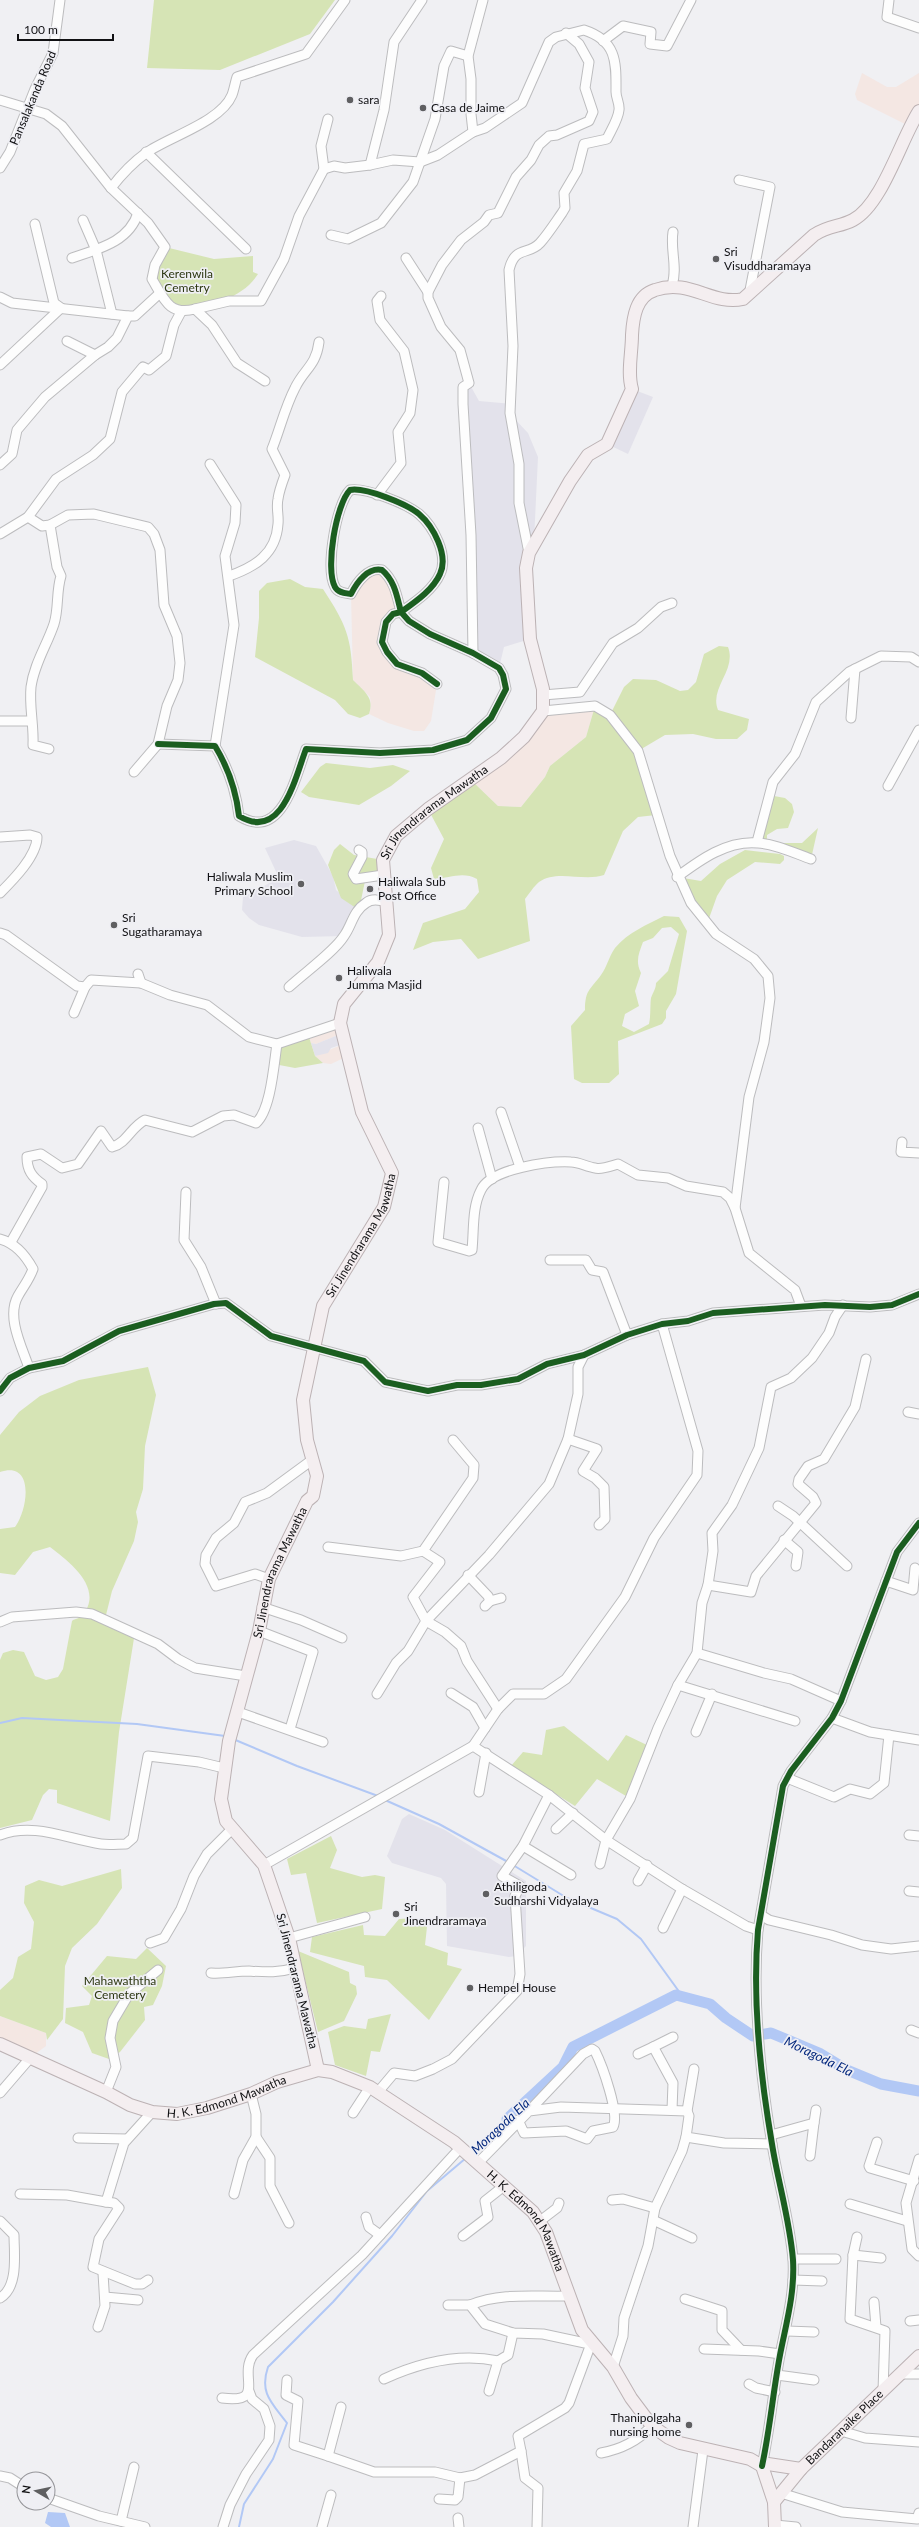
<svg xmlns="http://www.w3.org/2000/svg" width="919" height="2527" viewBox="0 0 919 2527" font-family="Lato,sans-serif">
<rect width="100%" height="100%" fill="#f0f0f3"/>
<g fill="#f4e7e3">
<polygon points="862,73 887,87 896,87 919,73 919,111 909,126 857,100 855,94"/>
<polygon points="382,570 401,612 393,614 383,634 397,664 437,684 431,721 424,731 414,731 388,723 369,714 371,707 370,697 353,680 351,594 359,580"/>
<polygon points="595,706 586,737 550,766 545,777 521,807 498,806 471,780 543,711"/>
<polygon points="340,1023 343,1033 316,1044 311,1043 308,1034"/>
<polygon points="346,1043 348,1056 331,1064 323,1063 315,1056"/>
<polygon points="0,2016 46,2033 46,2046 31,2057 0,2044"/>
</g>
<g fill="#e3e2eb">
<polygon points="469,383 479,401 512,404 512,416 528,433 538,457 534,541 526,568 530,639 504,647 499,668 473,653 464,396"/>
<polygon points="632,389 653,397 628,454 607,444"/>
<polygon points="294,840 316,846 333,876 336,890 359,910 344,936 302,937 259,925 249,918 242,910 243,897 279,878 265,848"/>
<polygon points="343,1033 346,1043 331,1048 328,1053 315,1056 311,1043 316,1044"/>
<polygon points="409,1814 445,1830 526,1881 526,1946 516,1956 509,1957 447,1946 446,1884 441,1878 392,1863 387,1856 402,1819"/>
</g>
<g fill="#d6e4b5" fill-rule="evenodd">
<polygon points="154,0 335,0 310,34 220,70 147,68"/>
<path d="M165,247L214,259L253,256V272L258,274C242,299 212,304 185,311L164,298L153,271Z"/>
<path d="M290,579L305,587L323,589C347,626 351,636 353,680C364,691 375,698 369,714L360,718L348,714L335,700L255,657L259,618V591L267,583Z"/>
<path d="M719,646L728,647C737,670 709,688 718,710L749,719L747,730L737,739H716L693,734L665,735L638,751L656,815L638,817L623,831L604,875C583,882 557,869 539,882C534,886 529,894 525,899L530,941L478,959L461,939L433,942L413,950L423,923L465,909L479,892L477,879C463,871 450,878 434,879L431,868L444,839L428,809L471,780L498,806L521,807L545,777L550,766L586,737L595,706L610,715L624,687L633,679L656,680L680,691L688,690L696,682L704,654Z"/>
<polygon points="326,763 370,768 393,765 410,771 391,786 359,805 309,797 301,792 320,767"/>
<polygon points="774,796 785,798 792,804 794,812 788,828 777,829 767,835 767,839 781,843 802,843 818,828 811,859 757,842"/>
<polygon points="340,844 354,855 383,860 383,871 365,881 359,910 341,898 328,865 334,850"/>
<polygon points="745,850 780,854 784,856 784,860 780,864 755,862 727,880 717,896 707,924 677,877 701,881 720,864"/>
<path d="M664,916L679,917L687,931L676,994L666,1011V1018L662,1024L618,1041L619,1074L609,1083H582L574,1079L571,1026L585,1010C585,990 590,990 601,975C607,967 609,956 615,948C628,932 647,925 664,916ZM671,927L679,934L668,971L656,983C656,989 653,992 651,998C650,1004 651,1015 649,1024L634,1032L622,1026L625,1014L639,1006L635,991L641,973C635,961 639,953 643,942L653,938L662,928Z"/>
<polygon points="308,1034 315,1056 323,1063 295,1068 274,1064 277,1044"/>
<path d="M148,1367L156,1395L145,1446L143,1489L136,1512L138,1522L134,1541L112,1591L105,1619L135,1632L119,1732L110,1821L57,1803V1790L49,1789L43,1795L32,1820L0,1828V1660L3,1653L13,1650L24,1652L35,1676L46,1680L58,1677L63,1669L72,1621C75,1618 80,1619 82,1616C105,1589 70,1562 50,1547L33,1552L15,1575L0,1573V1529L15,1527C28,1510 35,1460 0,1472V1435L19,1412L40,1396L79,1380Z"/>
<polygon points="564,1726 608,1761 626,1735 649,1746 626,1796 597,1779 575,1806 511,1766 523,1752 542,1755 546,1730"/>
<polygon points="331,1836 337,1850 330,1868 362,1877 375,1875 385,1877 382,1909 317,1923 306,1873 291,1875 287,1859"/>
<polygon points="121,1869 122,1888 97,1924 72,1948 65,1966 63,2019 47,2040 46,2033 0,2016 0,1990 13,1978 18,1957 31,1949 34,1922 24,1903 25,1886 39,1880 62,1886"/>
<polygon points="415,1918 427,1927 425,1945 448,1953 447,1965 462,1969 429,2020 387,1980 365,1977 364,1966 310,1952 312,1937 363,1925 364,1935 385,1936 399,1919"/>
<polygon points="147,1948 166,1966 162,1986 153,2005 144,2007 145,2020 120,2052 109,2059 92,2053 83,2032 65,2023 66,2008 89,2005 92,1996 82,1986 107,1956 136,1959"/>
<polygon points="298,1951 349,1972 350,1983 356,1986 357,1994 344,2021 318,2032"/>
<polygon points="391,2014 380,2052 371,2051 366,2076 335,2065 328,2032 344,2026 366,2029 368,2019"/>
</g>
<polygon fill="#b2c8f5" points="48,2512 65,2513 70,2527 51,2527 45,2523"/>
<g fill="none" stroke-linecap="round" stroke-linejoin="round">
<g stroke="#b2c8f5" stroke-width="2">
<polyline points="0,1723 22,1718 137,1724 225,1736"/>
<polyline points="233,1739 297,1766 378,1796"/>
<polyline points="385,1800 439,1824 508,1862"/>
<polyline points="513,1865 567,1898 617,1919 641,1939 683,1997"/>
<polyline points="472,2153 500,2129 507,2119"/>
<path d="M239,2527L244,2504L273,2459L287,2423C272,2403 259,2393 268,2367L333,2302L392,2236L427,2191L466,2158"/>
</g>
<polyline stroke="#b2c8f5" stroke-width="11" points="507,2119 563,2067 573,2047 676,1995 710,2004 726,2018 753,2036 771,2033 819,2053 847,2070 881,2084 919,2091"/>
<g stroke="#bcbcbe" stroke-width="11">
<g id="minor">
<polyline points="889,0 887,17 919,28"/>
<polyline points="603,41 623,26 651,32 650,44 667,46 691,0"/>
<path d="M0,100L46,114L62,126L111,188L148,223L165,247L155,265L152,279C164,299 169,316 195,309L212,325L237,363L265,381"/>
<polyline points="473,132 471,114 471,79 468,56 483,0"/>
<polyline points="146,152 246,249"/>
<polyline points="370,165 384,110 394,42 422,0"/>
<polyline points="0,168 10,152 35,89 53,53 60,0"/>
<path d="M324,169L334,166L345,168L370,165L393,160L420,162L438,155L473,132L485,128L522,103L549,42L556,37L584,30C618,41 616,64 616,92C616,98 620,104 619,110C618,120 611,130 607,139L584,144L577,171L564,193L565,208L562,213C555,223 548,234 540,243C528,256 515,245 509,270L513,346L510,413L519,464V503L529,553"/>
<polyline points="739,180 770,187 750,290"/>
<path d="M111,188C121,175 132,163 146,153C168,137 221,122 232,95C234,90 235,83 237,77L306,54L345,0"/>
<polyline points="83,220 96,250 112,314"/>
<polyline points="331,235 348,239 381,223 413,182 435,119 444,66 451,51 468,56"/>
<path d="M72,258C98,249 129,242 138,213"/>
<polyline points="406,258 428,292"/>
<path d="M672,285C678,268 670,250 673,232"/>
<polyline points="0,297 12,303 128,316"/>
<polyline points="195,309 229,301 261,301 284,259 299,216 324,169 321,146 328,119"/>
<polyline points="67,341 95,355"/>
<polyline points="0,365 61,308 54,303 35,224"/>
<polyline points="210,464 236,505 235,523 225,556 234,625 215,746"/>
<polyline points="0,465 12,454 17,430 28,417 45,397 95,355 108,347 117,338 128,316 135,316 160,293"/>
<polyline points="377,495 401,463 398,432 410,413 413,390 404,351 380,320 377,301 381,296"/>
<polyline points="28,517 42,526 50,525 68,515 94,514 148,527 154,534 160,550 164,605 177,636 180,663 178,680 167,706 158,744 134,772"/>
<polyline points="0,534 28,517 56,479 93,455 110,439 122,392 143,367 149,370 166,356 174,325 181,312"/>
<path d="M229,576C255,567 276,554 278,524C279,516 276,507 278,499C279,491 282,483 285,475L272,449C280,429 285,407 295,388C304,369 316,366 319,342"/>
<polyline points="473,653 471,535 463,404 463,387 469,383 460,350 441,327 428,298 428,292 442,265 461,240 484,222 489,215 498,213 516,177 531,160 539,145 549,136 557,135 589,121 593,112 585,88 589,62 579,44 566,33"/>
<polyline points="543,695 580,692 613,643 638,628 661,607 672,603"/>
<polyline points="543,711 595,706 610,715 638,751 670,856 691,903 716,934 754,959 768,976 770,998 764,1042 749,1097 735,1208 749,1253 795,1290 801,1306"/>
<polyline points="851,718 855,669"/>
<polyline points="0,721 31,721"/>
<path d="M158,744L215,746C229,769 236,790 239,816C282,842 295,778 306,749L380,753L433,750L467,740L491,718L506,689L503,675L499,668L473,653L430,634L409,621L401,612C415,602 433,590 440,574C449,555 433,526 419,514C407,504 365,487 350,490C336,504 325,569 335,587C338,593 345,593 351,594C357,582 368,567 382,570C395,581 397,597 401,612L393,614L386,622L382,642L387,652L397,664L422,673L437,684"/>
<path d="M49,749L33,745C34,725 29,706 31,687C34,664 47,645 54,624C59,608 56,592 61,576L57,567L50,525"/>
<polyline points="888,786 919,730"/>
<path d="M0,837L30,835L37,837C37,856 13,880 0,893"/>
<polyline points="757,842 773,782 795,754 816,702 849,672 881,656 911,657 919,662"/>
<polyline points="359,850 362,852 362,857 353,874 356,879 383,875"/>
<path d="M677,877C700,860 727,840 758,843C776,844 794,853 811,859"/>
<polyline points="0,933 6,935 77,986 85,987 91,980 141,983 170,995 207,1005 249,1037 277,1044 340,1023"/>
<polyline points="138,974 141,983"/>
<path d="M289,987C304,973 334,952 344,936C352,925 353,911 366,903C372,898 380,900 387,902"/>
<polyline points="74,1013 85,987"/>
<polyline points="501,1112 520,1167"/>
<polyline points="478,1128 492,1179"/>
<polyline points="902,1142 901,1152 919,1153"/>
<path d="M444,1182L438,1242L469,1251L472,1250C474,1230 472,1207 481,1190C491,1168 550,1161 571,1162C579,1162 587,1167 595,1168C601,1170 611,1166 618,1164L638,1175L668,1178L686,1186L723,1192L730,1198L735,1208"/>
<polyline points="186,1192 184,1240 201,1267 216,1304"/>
<path d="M0,1239C15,1243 26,1256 33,1269C29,1280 23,1287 18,1296C6,1317 22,1347 29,1368"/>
<path d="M11,1242L42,1187V1184C32,1177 27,1170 27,1157L41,1154L62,1168L78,1164L101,1131L112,1147C127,1143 131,1127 145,1120L192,1132L223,1116L234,1115L256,1123C271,1110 274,1063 277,1044"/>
<polyline points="550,1260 586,1260 592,1270 603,1272 627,1335"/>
<polyline points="0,1391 10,1378 29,1368 63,1361 119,1331 214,1304 226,1303 271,1336 364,1361 385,1382 428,1391 457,1385 481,1385 518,1379 547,1364 584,1355 627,1335 662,1324 688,1321 713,1313 825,1305 870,1307 892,1305 919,1294"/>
<polyline points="908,1412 919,1414"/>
<polyline points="568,1439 597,1449 583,1471 595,1478 604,1487 605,1519 599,1525"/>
<polyline points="778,1506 793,1516 847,1566"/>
<polyline points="784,1540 798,1552 796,1566"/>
<polyline points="328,1547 401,1556 423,1551 473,1478 474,1465 453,1440"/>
<polyline points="423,1551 440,1562 413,1597 426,1621 445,1632 461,1646 467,1661 498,1709"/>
<polyline points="468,1575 488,1596 490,1601 485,1606"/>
<polyline points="269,1579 255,1574 216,1586 205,1564 206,1555 216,1538 234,1523 245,1502 267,1493 312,1460"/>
<polyline points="886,1581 913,1590 915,1568"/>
<polyline points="708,1585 751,1592 756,1576 816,1503 813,1497 798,1484 799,1479 808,1466 824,1459 855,1407 866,1359"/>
<polyline points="490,1601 501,1598"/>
<polyline points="262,1607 301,1620 342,1638"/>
<polyline points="0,1622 12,1617 76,1612 92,1614 158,1644 178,1659 195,1668 246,1676"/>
<polyline points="259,1631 313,1652 290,1729"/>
<polyline points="697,1653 764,1673 791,1679 841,1701"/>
<polyline points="678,1685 795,1721"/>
<polyline points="451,1693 473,1707 485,1728"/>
<polyline points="377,1694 396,1663 408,1651 426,1621 489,1555 549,1484 568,1439 578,1394 578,1367 584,1355"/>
<polyline points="238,1712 323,1742"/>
<polyline points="832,1718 870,1732 919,1740"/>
<polyline points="696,1732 712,1694"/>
<polyline points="473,1746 498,1709 513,1694 544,1694 566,1679 625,1597 654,1538 697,1475 698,1451 662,1324"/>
<polyline points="787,1778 834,1797 850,1789 870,1794 884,1783 889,1735"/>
<polyline points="479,1792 486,1753"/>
<polyline points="556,1829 573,1813"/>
<path d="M0,1835C34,1822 67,1839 101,1844C109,1845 118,1844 126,1844L133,1838L148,1756L199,1762L224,1768"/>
<polyline points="909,1835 919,1836"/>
<polyline points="523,1846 571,1875"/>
<polyline points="600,1864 606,1840 630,1799 658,1728 678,1685 697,1653 702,1603 708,1585 713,1551 712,1533 732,1505 759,1448 771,1387 791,1378 812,1358 829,1333 835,1317 843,1305"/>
<polyline points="264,1865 473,1746 549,1795 606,1840 682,1889 746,1926 758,1930"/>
<polyline points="638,1881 647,1865"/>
<polyline points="909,1891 919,1892"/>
<polyline points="761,1915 769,1920 831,1935 862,1945 891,1949 919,1946"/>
<polyline points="663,1928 682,1889"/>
<polyline points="289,1938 365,1917"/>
<polyline points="150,1943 164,1938 181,1909 194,1876 207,1854 232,1829"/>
<path d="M211,1973C224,1974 236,1971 249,1971C266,1972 278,1973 295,1968"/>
<polyline points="911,2030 919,2033"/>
<polyline points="653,2047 673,2037"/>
<polyline points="638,2054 653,2047 655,2050 673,2083 672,2110"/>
<polyline points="106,2092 116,2067 110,2038 113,2021 129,1994 158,1970"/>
<polyline points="378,2092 394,2073 415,2076 433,2069 452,2059 517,1991 520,1974 515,1896 520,1886 502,1876 523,1846 549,1795"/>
<polyline points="0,2093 31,2057"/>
<polyline points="687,2111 694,2069"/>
<polyline points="353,2113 370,2087"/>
<path d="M518,2120L524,2133L566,2131L587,2139L593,2131L613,2127C620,2114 602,2065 595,2051L592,2049L583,2054L529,2111"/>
<polyline points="814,2123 816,2110"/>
<polyline points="771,2135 814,2123 810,2156"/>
<polyline points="256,2137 270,2158 270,2186 289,2223"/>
<polyline points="78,2138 127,2139"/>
<polyline points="877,2142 869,2166 870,2168 914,2181"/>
<polyline points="919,2159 906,2203 912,2249 919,2256"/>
<polyline points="478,2163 529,2111 561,2107 687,2111 689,2116 686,2137 724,2143 772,2144"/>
<polyline points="20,2194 67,2195 106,2202 124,2143 152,2112"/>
<polyline points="234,2194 243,2160 256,2137 256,2114 251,2094"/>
<polyline points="612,2200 623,2199 655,2208"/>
<polyline points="106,2202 114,2203 119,2208 99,2239 93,2267 135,2284 142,2284 148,2280"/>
<polyline points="850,2204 907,2221"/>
<polyline points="366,2217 369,2227 380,2235"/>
<polyline points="653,2220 692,2238"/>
<path d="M0,2221L14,2235C14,2253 19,2287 0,2298"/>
<polyline points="540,2221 557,2208 559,2203"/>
<polyline points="463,2236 488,2217 485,2201 504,2186"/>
<polyline points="857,2237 853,2255 850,2319 885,2331 883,2391"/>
<polyline points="853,2255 881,2258"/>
<polyline points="793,2259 836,2259"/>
<polyline points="793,2280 822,2281"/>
<polyline points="105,2297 138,2300"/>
<polyline points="685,2299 722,2311 722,2330 741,2350"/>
<polyline points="874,2302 876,2327"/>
<polyline points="448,2305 470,2305 485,2324 513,2333 543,2334 585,2343 592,2341"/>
<path d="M470,2305C502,2292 535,2297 568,2296"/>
<polyline points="910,2321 919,2320"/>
<polyline points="98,2327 105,2306 103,2273"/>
<polyline points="787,2331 814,2332"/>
<polyline points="704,2349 759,2351 780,2354"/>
<polyline points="613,2367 623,2336 624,2318 648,2246 655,2208 682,2151 686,2137"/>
<polyline points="901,2374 919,2374"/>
<polyline points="777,2375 814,2380"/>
<path d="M384,2379C419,2363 460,2353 498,2361L508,2355L513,2333"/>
<polyline points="287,2380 286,2395 298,2401 294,2445 328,2456"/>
<polyline points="749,2384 756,2388 775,2392"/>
<polyline points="489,2391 498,2361"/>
<path d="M222,2398C267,2404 238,2376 253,2355L362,2255L461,2147"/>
<polyline points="341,2407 328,2456 374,2472 435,2472 460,2478 475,2475 521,2451 518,2436 565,2408 569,2403 592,2341"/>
<polyline points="841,2431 865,2438 919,2442"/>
<polyline points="521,2451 525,2478 538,2488 537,2527"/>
<path d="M601,2453C622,2449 637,2441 652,2426"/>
<path d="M762,2466C770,2429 773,2392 780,2355C786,2324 795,2293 793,2260C790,2221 778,2182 772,2144C760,2074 752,2001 758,1930L783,1786L791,1771L832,1718L841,1701L897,1552L919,1523"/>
<polyline points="0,2476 10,2478 24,2487"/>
<polyline points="781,2493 842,2512 917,2519 919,2513"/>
<polyline points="48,2498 99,2516 145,2527"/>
<polyline points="439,2499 455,2500 458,2497 460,2478"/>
<polyline points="458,2518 459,2527"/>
<polyline points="121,2521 134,2467"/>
<polyline points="775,2525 796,2527"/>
<polyline points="223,2527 230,2505 246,2474 269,2440 270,2426 264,2409 252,2399 249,2391"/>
<polyline points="322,2527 331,2495"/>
<polyline points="693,2527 703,2450"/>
</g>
</g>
<g stroke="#bcb2b4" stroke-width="14">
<g id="major">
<path id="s1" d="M0,2044L106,2092L130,2105L152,2112L177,2114L207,2108L251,2094L277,2082L318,2070L332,2072L370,2087L454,2142L533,2212L546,2232L582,2330L613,2367L631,2398L652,2426L669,2438L680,2443L750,2459L762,2466L774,2502L775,2527"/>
<path id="s2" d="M318,2070L289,1938L264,1865L226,1821L221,1799L229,1741L259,1631L269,1579L307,1501L313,1496L317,1476L307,1440L303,1400L323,1306L384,1207L392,1173L362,1112L340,1023L344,1004L378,962L389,935L383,860L396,836L428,809L501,758L524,737L543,711V689L530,639L526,568L529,553L570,481L588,455L607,444L632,389C627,373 632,353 632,335C633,317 636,296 655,290C690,278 712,306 743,299L814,235C829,225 840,227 853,220C882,205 901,139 919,111"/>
<polyline points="762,2466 768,2464 801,2469"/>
<path id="s3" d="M774,2502L801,2469L919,2356"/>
</g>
</g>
<use href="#minor" stroke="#fdfdfd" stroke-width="9"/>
<use href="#major" stroke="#f4eef0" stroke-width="12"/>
<g stroke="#efeff4" stroke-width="8">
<g id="cycleway">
<path d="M158,744L215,746C229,769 236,790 239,816C282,842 295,778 306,749L380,753L433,750L467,740L491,718L506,689L503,675L499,668L473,653L430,634L409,621L401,612C415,602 433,590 440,574C449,555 433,526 419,514C407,504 365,487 350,490C336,504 325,569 335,587C338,593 345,593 351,594C357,582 368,567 382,570C395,581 397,597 401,612L393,614L386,622L382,642L387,652L397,664L422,673L437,684"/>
<polyline points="0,1391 10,1378 29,1368 63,1361 119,1331 214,1304 226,1303 271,1336 364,1361 385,1382 428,1391 457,1385 481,1385 518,1379 547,1364 584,1355 627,1335 662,1324 688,1321 713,1313 825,1305 870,1307 892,1305 919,1294"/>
<path d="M762,2466C770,2429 773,2392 780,2355C786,2324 795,2293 793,2260C790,2221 778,2182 772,2144C760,2074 752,2001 758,1930L783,1786L791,1771L832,1718L841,1701L897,1552L919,1523"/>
</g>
</g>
<use href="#cycleway" stroke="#1b5e20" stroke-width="6"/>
</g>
<g fill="#5f5f61" stroke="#efeff4" stroke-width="1.5">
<circle cx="350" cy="100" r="4"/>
<circle cx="423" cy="108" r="4"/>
<circle cx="716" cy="259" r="4"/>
<circle cx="301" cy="884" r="4"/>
<circle cx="370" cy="889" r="4"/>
<circle cx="114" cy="925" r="4"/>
<circle cx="339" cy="978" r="4"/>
<circle cx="486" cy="1894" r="4"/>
<circle cx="396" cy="1914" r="4"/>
<circle cx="470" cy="1988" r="4"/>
<circle cx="689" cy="2425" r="4"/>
</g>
<g text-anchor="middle" stroke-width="3.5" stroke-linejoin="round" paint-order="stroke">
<g font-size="12" fill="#111113" stroke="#efeff4">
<text transform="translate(33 98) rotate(-67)" y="4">Pansalakanda Road</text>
<text dy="4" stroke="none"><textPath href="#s2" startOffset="1367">Sri Jinendrarama Mawatha</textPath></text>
<text dy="4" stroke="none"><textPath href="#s2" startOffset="888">Sri Jinendrarama Mawatha</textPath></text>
<text dy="4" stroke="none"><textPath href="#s2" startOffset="528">Sri Jinendrarama Mawatha</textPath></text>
<text transform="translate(297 1981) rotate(76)" y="4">Sri Jinendrarama Mawatha</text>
<text dy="4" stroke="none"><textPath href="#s1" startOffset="244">H. K. Edmond Mawatha</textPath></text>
<text dy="4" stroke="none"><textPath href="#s1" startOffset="604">H. K. Edmond Mawatha</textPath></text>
<text dy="4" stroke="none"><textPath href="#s3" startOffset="103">Bandaranaike Place</textPath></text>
</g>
<g font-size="12" fill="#111113" stroke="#efeff4" text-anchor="start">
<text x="358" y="104">sara</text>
<text x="431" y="112">Casa de Jaime</text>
<text x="724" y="256">Sri<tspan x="724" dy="14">Visuddharamaya</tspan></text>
<text x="293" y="881" text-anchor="end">Haliwala Muslim<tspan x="293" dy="14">Primary School</tspan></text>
<text x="378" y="886">Haliwala Sub<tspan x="378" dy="14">Post Office</tspan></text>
<text x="122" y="922">Sri<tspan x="122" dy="14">Sugatharamaya</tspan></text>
<text x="347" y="975">Haliwala<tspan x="347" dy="14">Jumma Masjid</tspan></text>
<text x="494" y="1891">Athiligoda<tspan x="494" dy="14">Sudharshi Vidyalaya</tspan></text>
<text x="404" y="1911">Sri<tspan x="404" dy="14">Jinendraramaya</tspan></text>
<text x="478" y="1992">Hempel House</text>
<text x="681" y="2422" text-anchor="end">Thanipolgaha<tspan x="681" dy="14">nursing home</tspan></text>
</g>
<g font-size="12" fill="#2d3812" stroke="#efeff4">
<text x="187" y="278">Kerenwila<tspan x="187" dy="14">Cemetry</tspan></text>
<text x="120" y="1985">Mahawaththa<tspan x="120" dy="14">Cemetery</tspan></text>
</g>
<g font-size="13" font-style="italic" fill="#03277d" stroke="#efeff4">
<text transform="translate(819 2056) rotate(26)" y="5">Moragoda Ela</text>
<text transform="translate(500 2126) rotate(-43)" y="5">Moragoda Ela</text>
</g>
</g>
<g transform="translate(36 2491) rotate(279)"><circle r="19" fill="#efeff4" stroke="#96969a"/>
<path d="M0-3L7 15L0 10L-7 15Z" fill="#5f5f61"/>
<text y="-6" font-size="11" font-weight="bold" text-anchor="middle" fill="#111113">N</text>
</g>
<path d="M18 34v6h95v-6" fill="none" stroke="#111113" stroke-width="2"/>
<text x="24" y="34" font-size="12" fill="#111113" stroke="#efeff4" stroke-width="3" paint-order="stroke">100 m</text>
</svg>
